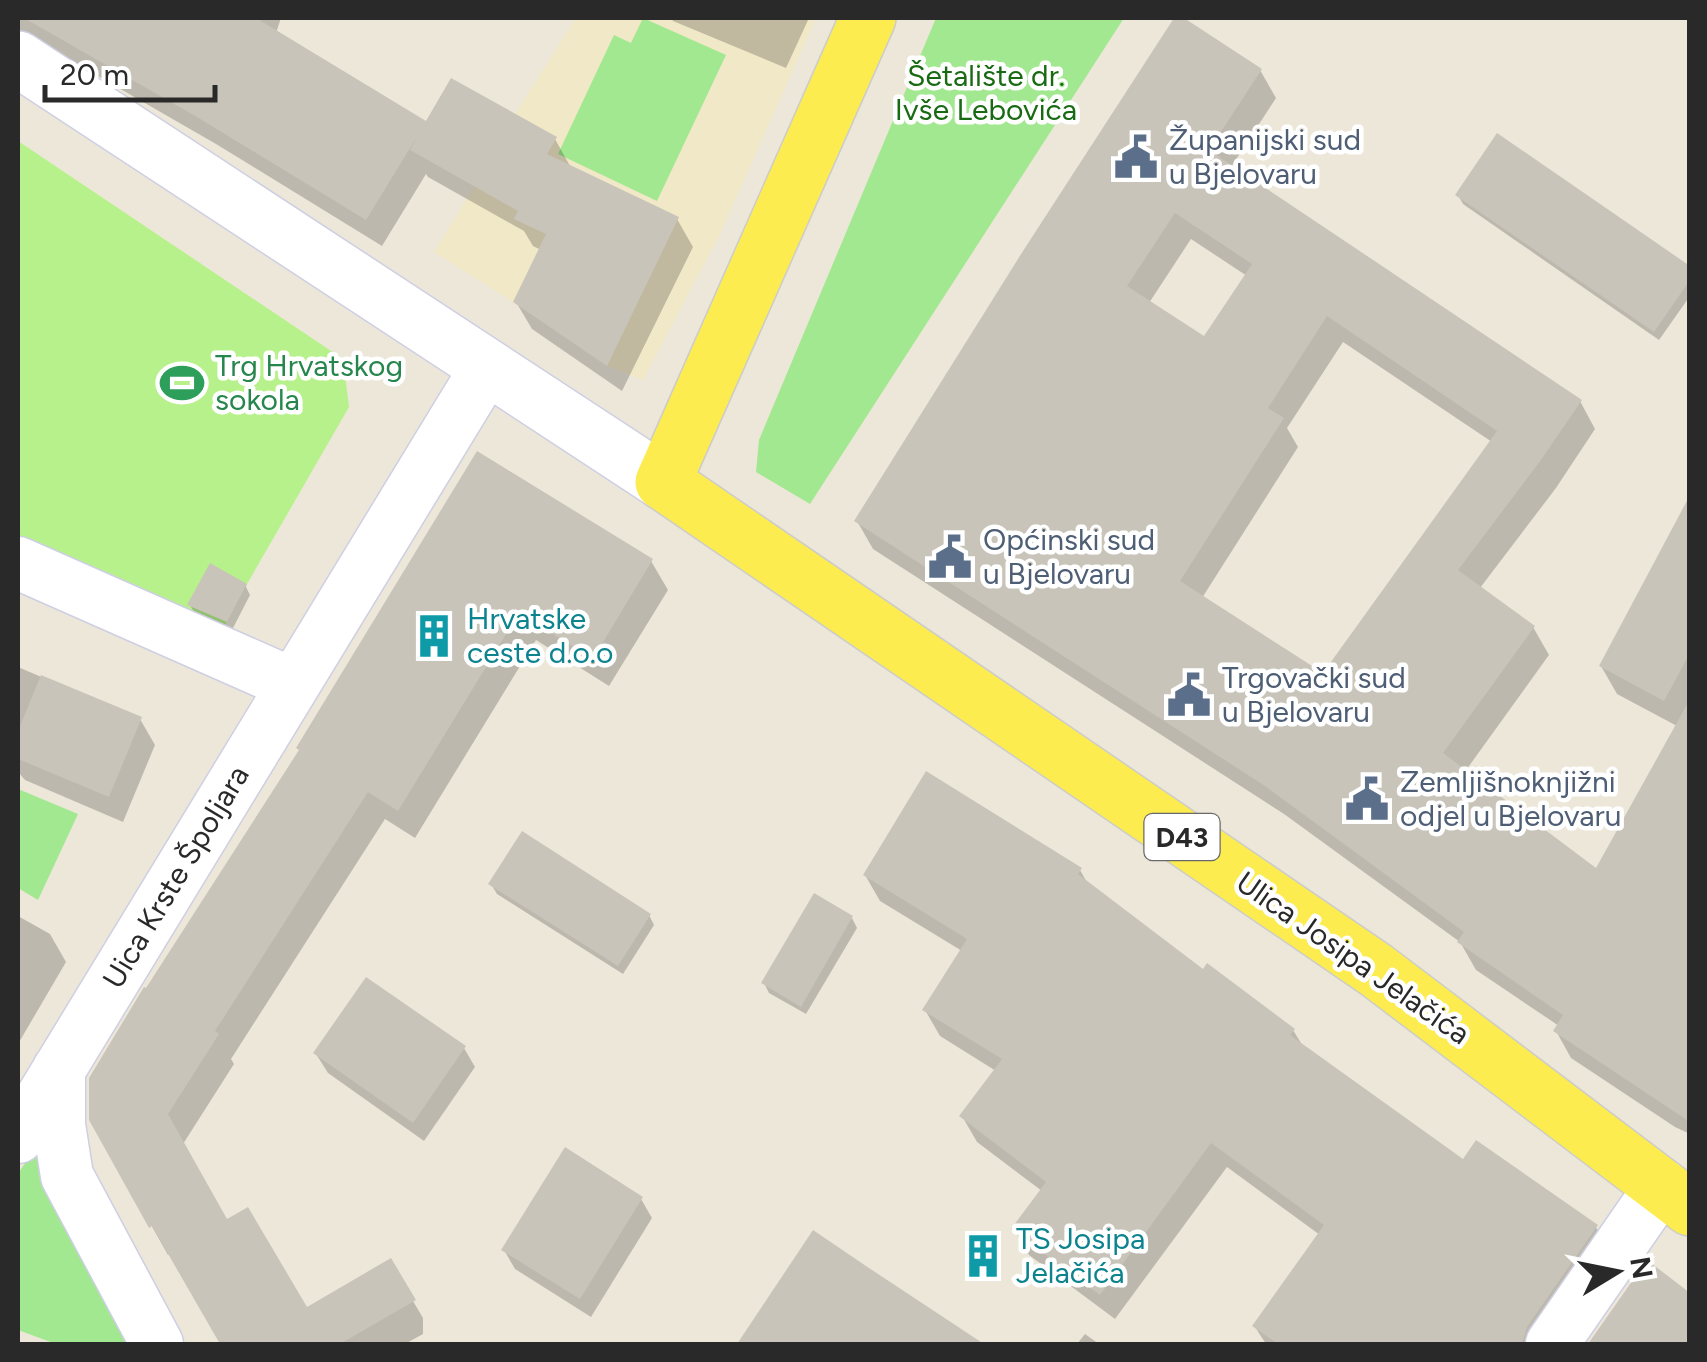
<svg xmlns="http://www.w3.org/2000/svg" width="1707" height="1362" viewBox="0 0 1707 1362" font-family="Figtree,sans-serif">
<rect width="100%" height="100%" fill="#ede7d9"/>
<polygon fill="#f0e8c7" points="576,18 816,18 720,234 643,380 607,366 513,302 434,252 484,171 525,193 556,137 515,114"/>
<g fill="#a2e890">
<polygon points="643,18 726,55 657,201 558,154 614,35 631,43"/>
<polygon points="936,18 1124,18 810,504 756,472 759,440"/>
<polygon points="18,789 78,814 38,900 18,888"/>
<polygon points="34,1149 131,1344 56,1344 18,1330 18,1174"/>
</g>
<polygon fill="#b7f18b" points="18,141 343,359 349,407 247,584 221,633 182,612 18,537"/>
<g fill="#0003" fill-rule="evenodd">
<polygon points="18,18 281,18 276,33 427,124 555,139 570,166 677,219 693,247 622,391 532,329 516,302 541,250 533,246 524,231 428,177 426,174 382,246 216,144 18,30"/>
<polygon points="671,18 809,18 786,68 673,21"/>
<path d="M1177,18L1260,70L1276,98L1231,167L1580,401L1595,429L1556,488L1480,588L1533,627L1549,655L1464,773L1596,872L1677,726L1617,694L1601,666L1690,500V1134L1675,1127L1571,1058L1556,1031L1559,1026L1476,970L1460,942L1284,814L873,549L857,521L1025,252ZM1191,239L1247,276L1205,339L1149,303ZM1343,342L1492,442L1323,676L1202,598L1298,447L1287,428Z"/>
<polygon points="1458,195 1690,269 1690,296 1659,340 1463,204"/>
<polygon points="477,454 651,561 668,590 609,686 536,640 415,838 385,819 231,1059 234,1064 183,1144 226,1222 306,1311 390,1262 423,1318 423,1334 405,1344 223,1344 171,1253 168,1255 92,1120 301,751"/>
<polygon points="245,585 250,595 232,630 195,614 190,605"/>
<polygon points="18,667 140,719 155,745 123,822 25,780 18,772"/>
<polygon points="1080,870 1089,886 1203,972 1293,1030 1304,1048 1464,1163 1596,1227 1610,1253 1547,1344 1266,1344 1255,1327 1320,1235 1227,1167 1115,1319 1029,1255 1014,1229 1042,1191 977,1142 962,1116 996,1071 940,1036 925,1010 962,951 880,901 865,875"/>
<polygon points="491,884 649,915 654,925 623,974 497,894"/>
<polygon points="18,916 50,934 66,962 18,1044"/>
<polygon points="852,918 857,928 806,1014 769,993 764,983"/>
<polygon points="464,1048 475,1067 424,1141 328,1073 316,1054"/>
<polygon points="641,1199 652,1218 591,1317 515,1269 504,1250"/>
<polygon points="814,1233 970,1338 974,1344 740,1344"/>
<polygon points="1085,1334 1099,1344 1077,1344"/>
</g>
<g fill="#c8c4b9" fill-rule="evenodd">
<polygon points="24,18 256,18 426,121 451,78 557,137 547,154 679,217 607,366 513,302 546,234 514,219 518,211 410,150 418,135 366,220 197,117"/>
<path d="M1174,18H1184L1262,69L1209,150L1582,400L1541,460L1458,570L1535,626L1443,753L1596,868L1690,699V1122L1553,1031L1563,1015L1457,942L1464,932L1265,786L854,521L1023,251ZM1175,213L1252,264L1204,336L1127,286ZM1327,316L1497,431L1323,673L1180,581L1284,418L1268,408Z"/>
<polygon points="1497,133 1690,266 1690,280 1654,332 1455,195"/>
<polygon points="477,451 653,559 593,659 519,613 398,811 368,792 215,1031 219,1034 168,1114 227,1219 248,1207 307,1307 391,1258 416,1300 340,1344 220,1344 152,1226 149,1228 89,1120 89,1078 144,987 146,988 299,750 296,748"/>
<polygon points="1690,495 1690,653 1664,701 1599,666"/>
<polygon points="210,563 247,584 227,622 187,605"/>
<polygon points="41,675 142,717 109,797 18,759 18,731"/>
<polygon points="926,771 1082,868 1078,874 1203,969 1207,963 1295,1029 1290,1035 1463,1159 1476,1140 1598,1225 1527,1327 1522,1344 1278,1344 1252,1326 1324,1225 1211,1143 1100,1295 1011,1229 1046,1182 959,1116 1002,1059 922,1010 967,939 863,875"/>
<polygon points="522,831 651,914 618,966 488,884"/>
<polygon points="814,893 853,916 801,1007 761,983"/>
<polygon points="366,977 466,1046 413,1123 313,1053"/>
<polygon points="565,1147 643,1197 580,1299 501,1250"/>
<polygon points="813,1230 866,1266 984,1344 737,1344"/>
<polygon points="1647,1260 1690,1293 1690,1344 1588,1344"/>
</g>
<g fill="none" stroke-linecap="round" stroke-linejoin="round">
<g stroke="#cecfe3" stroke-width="55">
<g id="street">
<polyline points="18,563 292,684"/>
<polyline points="59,1069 59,1125 67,1176 157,1344"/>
<polyline points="18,1137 487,367"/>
<polyline points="1552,1344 1662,1185"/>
</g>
</g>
<g stroke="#cecfe3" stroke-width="58">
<polyline id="secondary" points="18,59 663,482"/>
</g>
<g stroke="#ccc" stroke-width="58">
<polyline id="primary" points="868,18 663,482 1376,970 1690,1208"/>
</g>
<use href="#street" stroke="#fff" stroke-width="52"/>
<use href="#secondary" stroke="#fff" stroke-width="55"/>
<use href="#primary" stroke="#fcec4f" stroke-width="55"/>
</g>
<defs>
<g id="civic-bare" transform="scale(3.45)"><path d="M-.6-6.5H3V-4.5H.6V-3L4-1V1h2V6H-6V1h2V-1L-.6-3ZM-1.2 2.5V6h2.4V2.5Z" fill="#5c6f8a" stroke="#fff" stroke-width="2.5" paint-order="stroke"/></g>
<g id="stadium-bare" transform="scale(3.45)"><path d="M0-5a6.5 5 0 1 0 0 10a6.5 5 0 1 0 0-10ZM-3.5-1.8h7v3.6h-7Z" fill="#2e9e5b" stroke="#fff" stroke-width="2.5" paint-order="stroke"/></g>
<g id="building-bare" transform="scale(3.45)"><path d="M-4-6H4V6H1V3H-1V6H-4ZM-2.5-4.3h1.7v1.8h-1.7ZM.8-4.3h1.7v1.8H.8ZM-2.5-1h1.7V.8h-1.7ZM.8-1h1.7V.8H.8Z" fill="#0f9aa8" stroke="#fff" stroke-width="2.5" paint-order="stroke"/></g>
</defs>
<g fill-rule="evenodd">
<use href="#civic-bare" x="1136" y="157"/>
<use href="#stadium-bare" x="182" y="383"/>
<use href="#civic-bare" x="950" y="557"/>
<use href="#building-bare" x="434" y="636"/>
<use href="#civic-bare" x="1189" y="695"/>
<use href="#civic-bare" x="1367" y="799"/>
<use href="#building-bare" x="983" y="1256"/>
</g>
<g text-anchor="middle" stroke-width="9" stroke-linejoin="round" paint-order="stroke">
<rect fill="#fff" stroke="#696969" stroke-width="2.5" x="1144.5" y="814" width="75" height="46" rx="8"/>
<g font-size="28" font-weight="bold" fill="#292929">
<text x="1182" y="847">D43</text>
</g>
<g font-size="30" fill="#196b13" stroke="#fff">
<text x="986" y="86">Šetalište dr.<tspan x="986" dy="34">Ivše Lebovića</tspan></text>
</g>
<g font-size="30" fill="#4e5e75" stroke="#fff" text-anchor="start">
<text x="1169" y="150">Županijski sud<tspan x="1169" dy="34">u Bjelovaru</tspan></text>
<text x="983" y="550">Općinski sud<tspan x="983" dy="34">u Bjelovaru</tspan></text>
<text x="1222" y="688">Trgovački sud<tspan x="1222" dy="34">u Bjelovaru</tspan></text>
<text x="1400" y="792">Zemljišnoknjižni<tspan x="1400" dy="34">odjel u Bjelovaru</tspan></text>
</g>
<g font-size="30" fill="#27864d" stroke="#fff" text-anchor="start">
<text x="215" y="376">Trg Hrvatskog<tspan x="215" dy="34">sokola</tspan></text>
</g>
<g font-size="30" fill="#0d838f" stroke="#fff" text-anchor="start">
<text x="467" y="629">Hrvatske<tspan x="467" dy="34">ceste d.o.o</tspan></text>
<text x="1016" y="1249">TS Josipa<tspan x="1016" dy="34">Jelačića</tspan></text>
</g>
<g font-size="30" fill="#292929" stroke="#fff">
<text transform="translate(176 877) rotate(-59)" y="10">Uica Krste Špoljara</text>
<text transform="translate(1353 958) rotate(35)" y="10">Ulica Josipa Jelačića</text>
</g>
</g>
<rect width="1707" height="1362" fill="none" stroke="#292929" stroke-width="40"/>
<g transform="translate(1617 1272) rotate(80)" stroke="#ffffff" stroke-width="8" paint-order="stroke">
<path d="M0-8L18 38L0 25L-18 38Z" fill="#292929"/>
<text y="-15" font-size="28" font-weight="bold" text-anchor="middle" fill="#292929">N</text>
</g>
<path d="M45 85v15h170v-15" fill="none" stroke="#292929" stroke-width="5"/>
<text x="60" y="85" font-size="30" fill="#292929" stroke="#ffffff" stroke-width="8" paint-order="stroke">20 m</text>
</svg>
